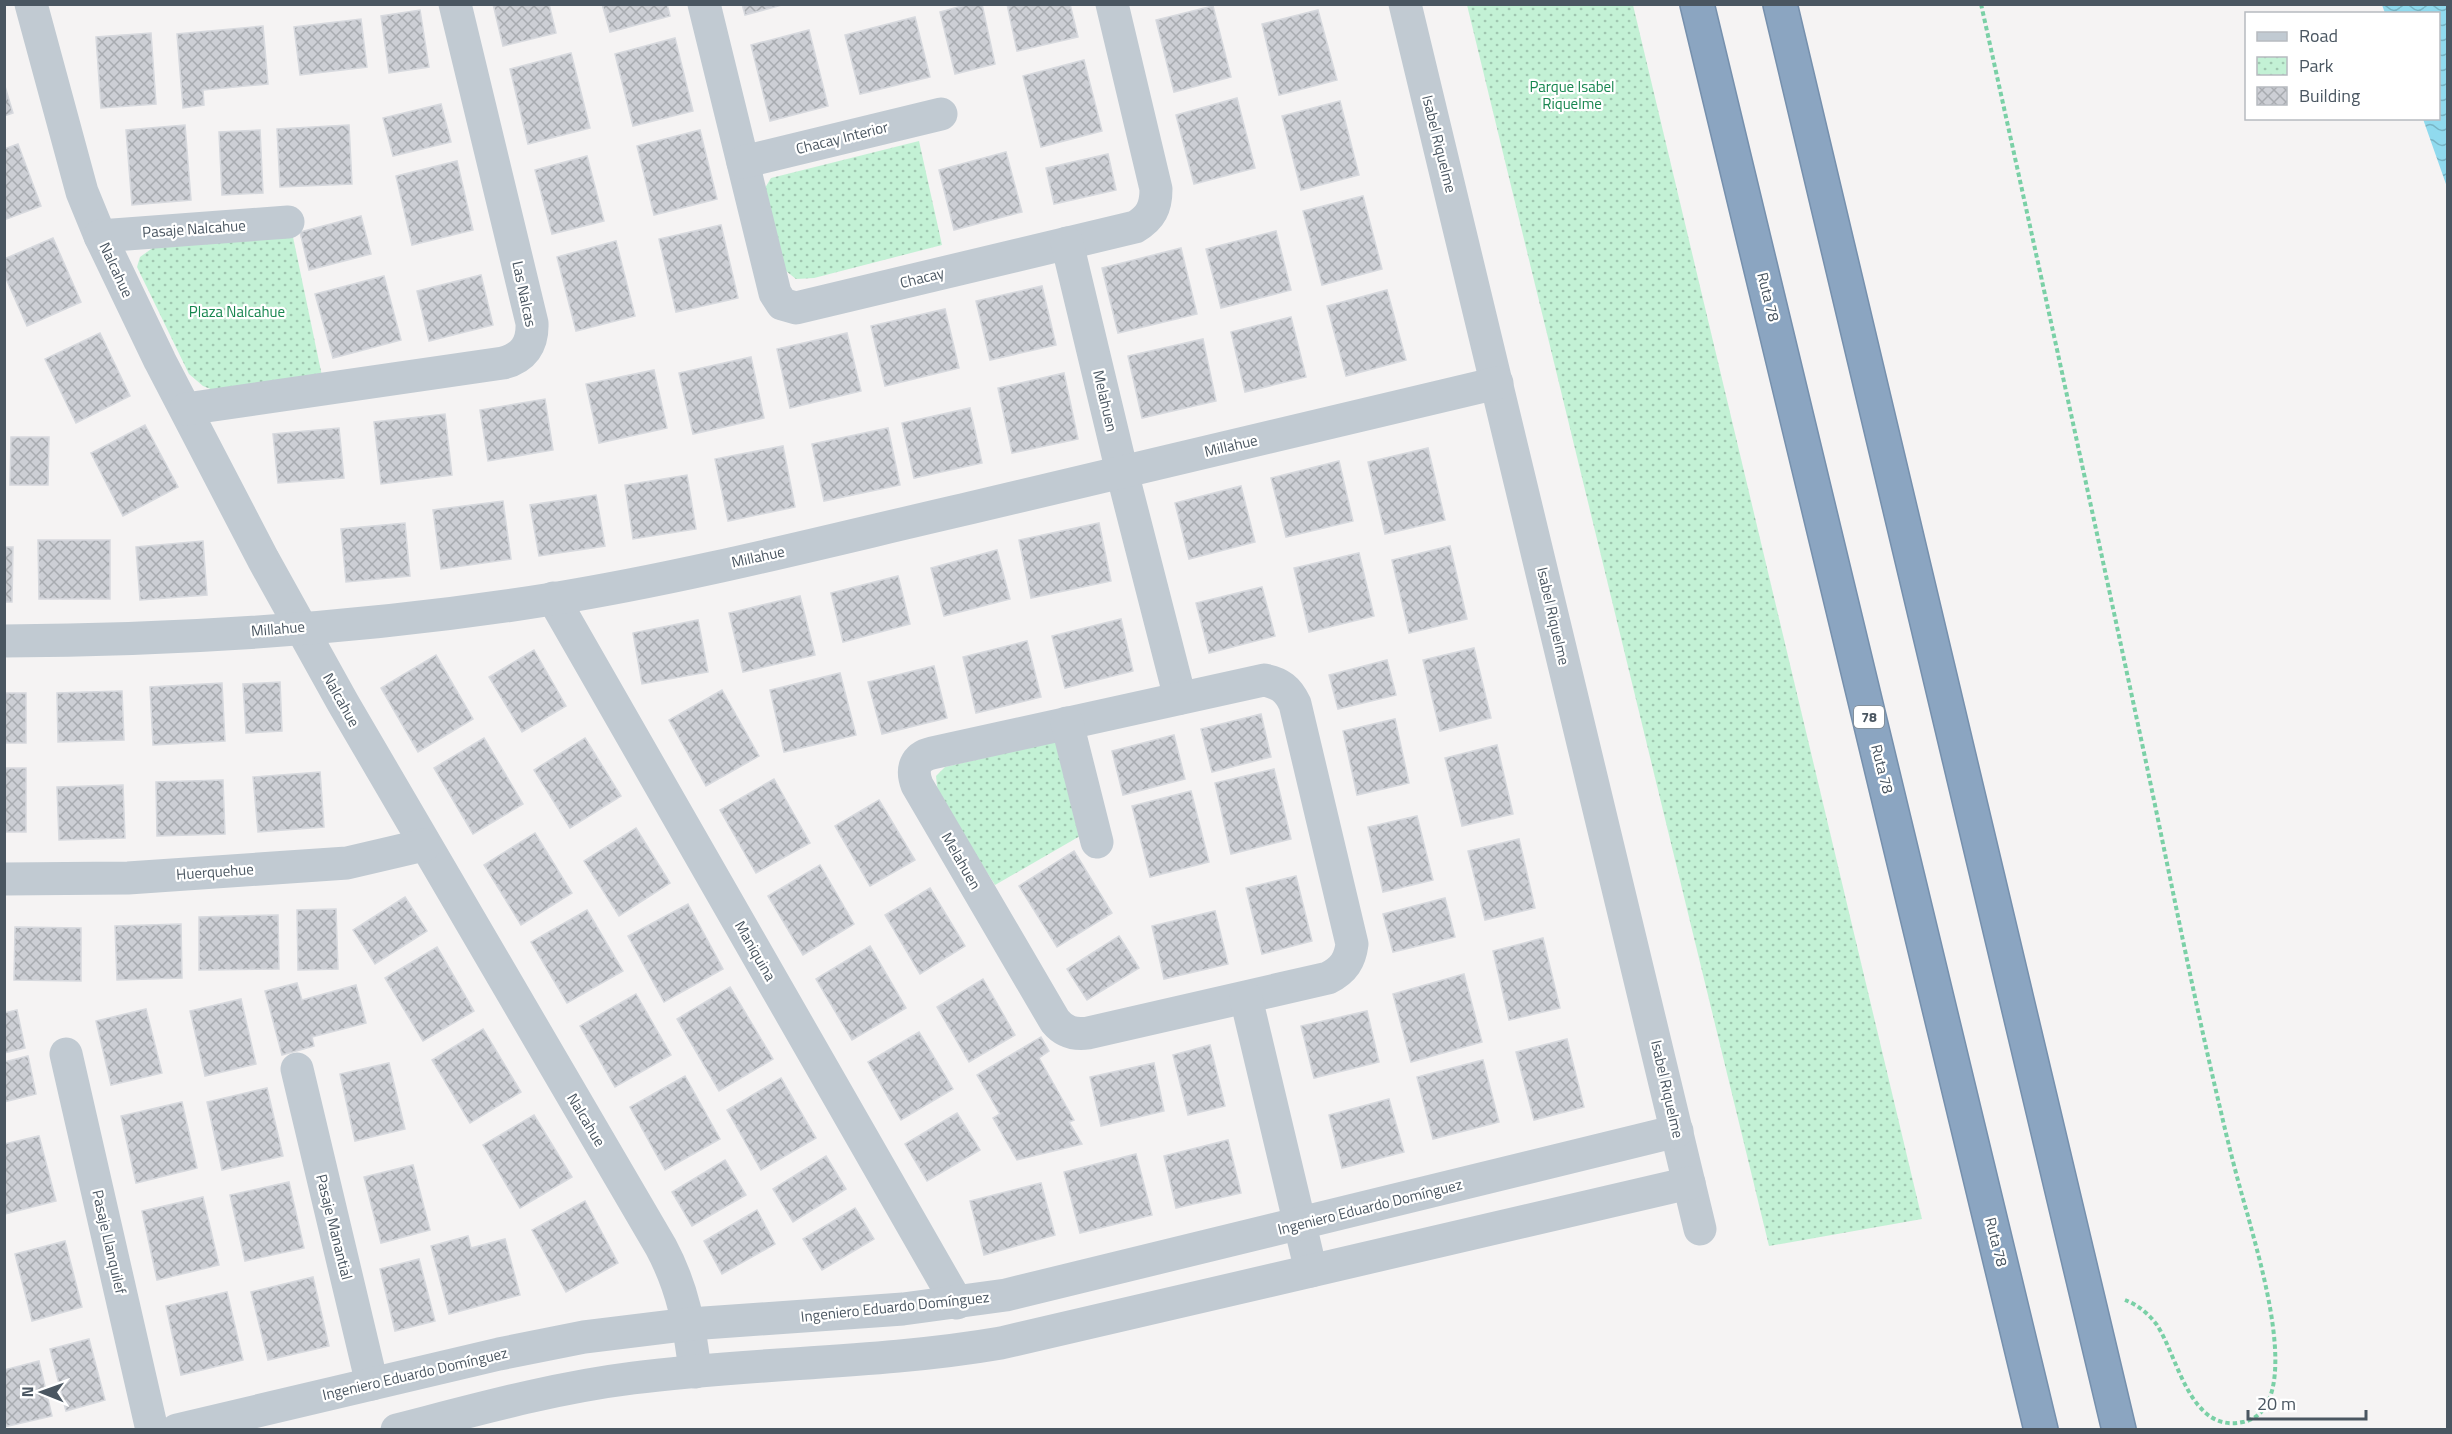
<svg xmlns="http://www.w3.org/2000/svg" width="2452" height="1434" viewBox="0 0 2452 1434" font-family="'Titillium Web',sans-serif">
<defs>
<pattern id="park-dots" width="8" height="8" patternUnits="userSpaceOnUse" patternTransform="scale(1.5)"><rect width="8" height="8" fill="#c3f1d5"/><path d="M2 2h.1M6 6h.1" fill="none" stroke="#a0c6b0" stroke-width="1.8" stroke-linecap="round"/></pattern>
<pattern id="water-waves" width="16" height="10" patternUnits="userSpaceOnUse" patternTransform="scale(1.5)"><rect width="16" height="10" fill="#90daee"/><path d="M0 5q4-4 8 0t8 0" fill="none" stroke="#78b4c4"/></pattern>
<pattern id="building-cross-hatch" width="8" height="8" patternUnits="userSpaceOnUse" patternTransform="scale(1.5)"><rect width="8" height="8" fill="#cdcfd5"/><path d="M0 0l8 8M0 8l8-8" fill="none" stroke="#a8abb0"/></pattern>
</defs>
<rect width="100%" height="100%" fill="#f5f3f3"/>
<g fill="url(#park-dots)">
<polygon points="1467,5 1633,5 1922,1219 1769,1246"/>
<polygon points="919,141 942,245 814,278 796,279 786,271 765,188 771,178"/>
<polygon points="293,237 322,376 213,390 203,386 189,374 137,267 140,257 154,247"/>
<polygon points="1057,741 1080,836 995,885 938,795 936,776 945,767"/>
</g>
<polygon fill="url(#water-waves)" points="2382,5 2447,5 2447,187 2423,119 2438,118 2438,14 2385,13"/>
<g fill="url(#building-cross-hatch)" stroke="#d7d9de" stroke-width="1.5">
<polygon points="493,4 549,4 556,33 503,46"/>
<polygon points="602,4 667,4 670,16 610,32"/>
<polygon points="742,4 782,4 782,5 745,15"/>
<polygon points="969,4 982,4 995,64 955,74 940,12"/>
<polygon points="1007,4 1070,4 1078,37 1017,51"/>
<polygon points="1213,6 1231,77 1174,92 1156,20"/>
<polygon points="420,10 429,67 389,73 381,16"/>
<polygon points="1318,10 1337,80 1279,95 1262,24"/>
<polygon points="915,17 930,77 860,94 845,35"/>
<polygon points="361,19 367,67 300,75 294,27"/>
<polygon points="263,26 268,84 203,90 204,105 183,108 177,34"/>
<polygon points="809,30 828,106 770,121 751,45"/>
<polygon points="151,33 156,104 101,108 96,37"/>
<polygon points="675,38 693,111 633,126 615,54"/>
<polygon points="571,53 590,128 528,144 510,69"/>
<polygon points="1084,60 1102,131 1041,147 1023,76"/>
<polygon points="4,83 13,113 4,116"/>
<polygon points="1237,98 1255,168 1194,184 1176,115"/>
<polygon points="1340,101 1359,175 1301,190 1282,116"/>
<polygon points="441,104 451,142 393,156 383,118"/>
<polygon points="185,125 191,200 132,205 126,130"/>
<polygon points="349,125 352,184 280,187 277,129"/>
<polygon points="260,130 263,193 222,195 219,132"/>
<polygon points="700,130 717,199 654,215 637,146"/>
<polygon points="18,144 41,206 4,220 4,149"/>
<polygon points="1006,152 1022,212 954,230 939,170"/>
<polygon points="1108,154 1116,190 1054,204 1046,168"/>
<polygon points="587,156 604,221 552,234 535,170"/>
<polygon points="457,161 473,230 412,245 396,176"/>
<polygon points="1363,196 1382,269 1322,285 1303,211"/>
<polygon points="361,216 371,254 309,270 300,232"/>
<polygon points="721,225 738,298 676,312 659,239"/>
<polygon points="1276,231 1291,290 1221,308 1206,249"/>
<polygon points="53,238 81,302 27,326 4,274 4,259"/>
<polygon points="616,241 635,316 576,331 557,257"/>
<polygon points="1181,248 1197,314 1118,333 1102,268"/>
<polygon points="481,275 493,325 429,341 417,291"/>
<polygon points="384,276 401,340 333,358 315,294"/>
<polygon points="1042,286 1056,345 990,360 976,301"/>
<polygon points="1387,290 1406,360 1346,376 1327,306"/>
<polygon points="945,309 959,368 885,386 871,326"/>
<polygon points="1291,317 1306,377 1245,392 1231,332"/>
<polygon points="100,333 130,396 76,423 45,359"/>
<polygon points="847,333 861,391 790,408 777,349"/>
<polygon points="1203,339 1216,401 1142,418 1128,356"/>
<polygon points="751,357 764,418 693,434 679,373"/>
<polygon points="654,370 667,428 599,443 586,384"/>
<polygon points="1064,373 1078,439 1012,453 998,388"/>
<polygon points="545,399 553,450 488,461 480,410"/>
<polygon points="970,408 982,463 914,478 902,423"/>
<polygon points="445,414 452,475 381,484 374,422"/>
<polygon points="145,425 178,487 123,516 91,453"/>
<polygon points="339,428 344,478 278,483 273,434"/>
<polygon points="888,428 900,485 824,501 812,444"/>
<polygon points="11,437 49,437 48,485 10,485"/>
<polygon points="783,446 795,507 728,521 715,459"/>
<polygon points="1428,448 1445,520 1385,534 1368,462"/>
<polygon points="1339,461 1353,521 1286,537 1271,478"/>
<polygon points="687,475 696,529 633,539 625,485"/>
<polygon points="1241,486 1255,542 1189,559 1175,503"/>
<polygon points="596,495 605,546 539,556 530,505"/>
<polygon points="503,501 511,559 441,569 433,510"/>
<polygon points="405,523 410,576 346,582 341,529"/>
<polygon points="1099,523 1111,581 1031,598 1019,540"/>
<polygon points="38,540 110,540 110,599 39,599"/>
<polygon points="203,541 207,595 140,600 136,547"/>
<polygon points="1450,546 1467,619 1409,633 1392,560"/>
<polygon points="4,547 13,547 12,602 4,602"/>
<polygon points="997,550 1010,599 944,616 931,568"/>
<polygon points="1359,553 1374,616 1309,632 1294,568"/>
<polygon points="898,576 910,624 843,642 831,593"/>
<polygon points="1262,587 1275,636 1209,653 1196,603"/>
<polygon points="800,596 815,655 743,672 729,613"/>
<polygon points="1121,619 1133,671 1065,688 1052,636"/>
<polygon points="698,620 708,672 642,684 633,633"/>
<polygon points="1027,641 1041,697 976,713 963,657"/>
<polygon points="1474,648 1491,718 1440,731 1423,660"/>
<polygon points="534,650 566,706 522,732 489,677"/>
<polygon points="436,655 473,719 418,752 381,688"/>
<polygon points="1387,660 1396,695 1338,709 1329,675"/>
<polygon points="934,666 947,718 882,734 868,682"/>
<polygon points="840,673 856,735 784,752 770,690"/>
<polygon points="280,682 282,731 246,733 243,684"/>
<polygon points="222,683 225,741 153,745 150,687"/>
<polygon points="722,690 759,756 706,786 669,720"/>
<polygon points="122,691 124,740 58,742 57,693"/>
<rect x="4" y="693" width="22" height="50"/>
<polygon points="1261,714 1271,757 1212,772 1201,729"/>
<polygon points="1395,719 1409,783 1357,795 1343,731"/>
<polygon points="1174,735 1185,779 1123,795 1112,751"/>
<polygon points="484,738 523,804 473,834 434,768"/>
<polygon points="585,738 621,796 570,828 534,770"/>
<polygon points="1497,745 1513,814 1462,826 1445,758"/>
<rect x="4" y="768" width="22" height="64"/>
<polygon points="1274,769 1291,839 1231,854 1215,783"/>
<polygon points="320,772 324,827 258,832 253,777"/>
<polygon points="774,779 810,843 756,873 720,810"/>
<polygon points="223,780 225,834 157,836 156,782"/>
<polygon points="123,785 125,838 59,840 57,787"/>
<polygon points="1191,791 1209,862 1150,877 1132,806"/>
<polygon points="879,800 915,860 870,886 835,826"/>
<polygon points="1417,816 1433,880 1383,892 1368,827"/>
<polygon points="636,828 670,883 619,916 584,861"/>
<polygon points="535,833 572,893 521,925 484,865"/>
<polygon points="1519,839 1535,908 1485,920 1468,851"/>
<polygon points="1074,851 1112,913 1057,947 1019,886"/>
<polygon points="820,865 854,924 803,955 768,896"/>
<polygon points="1296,876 1312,941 1262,954 1246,888"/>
<polygon points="930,888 965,946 920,974 885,915"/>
<polygon points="405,897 427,931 375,964 353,930"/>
<polygon points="1445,898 1455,937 1393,952 1383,914"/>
<polygon points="688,904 723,969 664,1002 628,936"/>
<polygon points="336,909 338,969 298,970 297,910"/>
<polygon points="587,910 623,971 567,1003 531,942"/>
<polygon points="1215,911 1228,964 1164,979 1152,926"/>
<polygon points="278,915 279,969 199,970 199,917"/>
<polygon points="181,924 182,978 117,980 115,926"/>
<polygon points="15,927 81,928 81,981 14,980"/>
<polygon points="1119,936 1139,968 1087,1000 1067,969"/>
<polygon points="1543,938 1560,1008 1509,1020 1493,951"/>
<polygon points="870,946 906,1008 852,1040 816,979"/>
<polygon points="437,947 474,1011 423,1041 385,978"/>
<polygon points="1464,974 1482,1042 1411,1062 1393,994"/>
<polygon points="983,979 1015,1035 969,1062 937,1007"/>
<polygon points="297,983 302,1000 356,985 366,1023 312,1037 314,1046 282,1055 265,991"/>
<polygon points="730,987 773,1059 719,1091 677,1019"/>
<polygon points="636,994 671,1055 615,1087 580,1026"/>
<polygon points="241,999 256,1064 205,1076 190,1011"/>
<polygon points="146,1009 162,1073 111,1085 96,1021"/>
<polygon points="17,1010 25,1048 4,1053 4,1013"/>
<polygon points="1367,1011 1379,1062 1314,1078 1301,1026"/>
<polygon points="483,1029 521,1092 470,1123 432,1060"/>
<polygon points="919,1032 953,1089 901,1120 868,1062"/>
<polygon points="1041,1037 1049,1051 1039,1058 1074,1120 1069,1122 1082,1144 1017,1160 993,1118 1000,1114 977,1075"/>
<polygon points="1567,1039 1584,1107 1534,1120 1516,1052"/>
<polygon points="1210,1045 1225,1106 1188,1115 1173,1055"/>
<polygon points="28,1056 36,1094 4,1102 4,1062"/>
<polygon points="1483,1060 1499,1122 1433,1139 1417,1077"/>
<polygon points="389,1063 405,1129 355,1141 340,1074"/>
<polygon points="1154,1063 1164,1111 1101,1126 1090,1077"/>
<polygon points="685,1076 720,1139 665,1170 630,1107"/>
<polygon points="781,1078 816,1138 761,1170 727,1110"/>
<polygon points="267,1088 283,1156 222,1170 207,1102"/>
<polygon points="1389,1099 1404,1152 1342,1168 1329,1115"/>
<polygon points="182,1102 197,1168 136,1183 121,1116"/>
<polygon points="957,1113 980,1150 927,1181 905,1144"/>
<polygon points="534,1115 572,1177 520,1208 483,1145"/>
<polygon points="39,1136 56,1201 5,1214 4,1144"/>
<polygon points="1228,1140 1241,1193 1176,1208 1164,1156"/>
<polygon points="1136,1154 1152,1215 1080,1233 1064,1172"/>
<polygon points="826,1156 846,1189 793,1222 773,1189"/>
<polygon points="725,1160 746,1195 692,1226 672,1192"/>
<polygon points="413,1165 430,1230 381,1243 364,1177"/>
<polygon points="289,1182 304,1248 245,1261 230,1195"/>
<polygon points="1041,1183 1055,1235 984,1255 970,1201"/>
<polygon points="203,1197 219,1265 157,1280 142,1211"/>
<polygon points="585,1201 618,1263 566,1292 532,1230"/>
<polygon points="855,1208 874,1239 822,1270 803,1239"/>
<polygon points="757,1210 775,1244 722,1274 704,1241"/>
<polygon points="468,1236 471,1248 505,1239 520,1295 449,1314 431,1246"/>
<polygon points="65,1241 82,1307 32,1321 15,1254"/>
<polygon points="419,1259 435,1321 395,1331 380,1269"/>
<polygon points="313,1277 329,1346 268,1360 251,1292"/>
<polygon points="227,1292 243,1360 181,1375 166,1306"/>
<polygon points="89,1339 105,1400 66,1411 50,1349"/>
<polygon points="39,1361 52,1416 4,1427 4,1370"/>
</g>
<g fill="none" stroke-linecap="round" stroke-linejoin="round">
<g stroke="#7690ad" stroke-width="36">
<g id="motorway">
<polyline points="1697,4 2041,1430"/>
<polyline points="1780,4 2119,1430"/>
</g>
</g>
<path stroke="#7ad0a6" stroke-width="4" stroke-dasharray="4.5 3" stroke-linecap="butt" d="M1981,4C2036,252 2090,500 2143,748C2169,870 2192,991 2221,1112C2229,1147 2238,1182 2248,1216C2258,1256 2307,1409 2243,1422C2190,1434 2178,1357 2157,1325C2149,1314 2138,1305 2125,1300"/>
<g stroke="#c1cad2" stroke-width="33">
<path d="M31,4L82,192L100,236L160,361L263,559L343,703L661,1247C683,1288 690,1327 695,1372"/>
<path d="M704,4L775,293L782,304L796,308L1135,227C1151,218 1156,207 1156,189L1112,4"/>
<polyline points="1405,4 1700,1229"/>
<polyline points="743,162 941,114"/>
<polyline points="100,236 288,222"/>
<polyline points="1067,243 1122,472 1180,698"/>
<path d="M186,409L503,363C523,358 533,345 532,323L455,4"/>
<polyline points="553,598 957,1303"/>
<path d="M4,641C187,640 372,628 552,599C693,576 831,540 970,508C1146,466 1322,425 1497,383"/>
<path d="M1264,680C1280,683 1288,689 1295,704L1352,944C1350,960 1344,970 1328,978L1088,1033C1074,1035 1064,1032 1055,1021L917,785C911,769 915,757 932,753Z"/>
<polyline points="1067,723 1097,842"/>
<polyline points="4,879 128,878 347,863 424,845"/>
<polyline points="1246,998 1311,1271"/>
<polyline points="66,1054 152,1430"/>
<polyline points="297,1069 372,1384"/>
<polyline points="177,1430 499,1354 584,1337 690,1324 903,1309 1006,1295 1677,1131"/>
<path d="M397,1430C475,1410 553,1388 633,1378C755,1362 879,1364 1001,1343L1689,1183"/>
</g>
<use href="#motorway" stroke="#8ba5c1" stroke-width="33"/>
</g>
<g text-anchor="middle" stroke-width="4.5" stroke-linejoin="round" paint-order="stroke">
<rect fill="#fff" stroke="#808990" stroke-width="1.5" x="1854" y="706" width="30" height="22" rx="4.5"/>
<g font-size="14" font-weight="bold" fill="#4a5661">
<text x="1869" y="722">78</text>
</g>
<g font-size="15" fill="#17864f" stroke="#fff">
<text x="1572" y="92">Parque Isabel<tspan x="1572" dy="17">Riquelme</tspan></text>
<text x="237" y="317">Plaza Nalcahue</text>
</g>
<g font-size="15" fill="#4a5661" stroke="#fff">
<text transform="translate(842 138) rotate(-14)" y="5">Chacay Interior</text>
<text transform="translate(1439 144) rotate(76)" y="5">Isabel Riquelme</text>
<text transform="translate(194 229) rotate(-4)" y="5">Pasaje Nalcahue</text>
<text transform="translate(116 270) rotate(65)" y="5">Nalcahue</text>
<text transform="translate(922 278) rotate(-14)" y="5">Chacay</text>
<text transform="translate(524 294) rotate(78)" y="5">Las Nalcas</text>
<text transform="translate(1768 297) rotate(76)" y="5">Ruta 78</text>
<text transform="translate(1105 401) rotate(77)" y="5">Melahuen</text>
<text transform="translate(1231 446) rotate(-13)" y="5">Millahue</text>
<text transform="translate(758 557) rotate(-12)" y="5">Millahue</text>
<text transform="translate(1553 616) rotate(77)" y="5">Isabel Riquelme</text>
<text transform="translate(278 629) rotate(-5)" y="5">Millahue</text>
<text transform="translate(341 700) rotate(61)" y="5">Nalcahue</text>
<text transform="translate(1882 769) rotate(76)" y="5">Ruta 78</text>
<text transform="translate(961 861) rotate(60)" y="5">Melahuen</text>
<text transform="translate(215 872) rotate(-4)" y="5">Huerquehue</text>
<text transform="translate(755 951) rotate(60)" y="5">Maniquina</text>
<text transform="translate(1667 1089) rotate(77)" y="5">Isabel Riquelme</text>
<text transform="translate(586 1120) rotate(59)" y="5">Nalcahue</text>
<text transform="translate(1370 1207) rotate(-14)" y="5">Ingeniero Eduardo Domínguez</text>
<text transform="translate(334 1227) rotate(76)" y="5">Pasaje Manantial</text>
<text transform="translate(109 1242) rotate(77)" y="5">Pasaje Llanquilef</text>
<text transform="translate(1996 1242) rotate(76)" y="5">Ruta 78</text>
<text transform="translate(895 1307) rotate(-6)" y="5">Ingeniero Eduardo Domínguez</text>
<text transform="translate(415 1374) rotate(-13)" y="5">Ingeniero Eduardo Domínguez</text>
</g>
</g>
<rect width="2452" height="1434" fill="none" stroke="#4a5661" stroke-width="12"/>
<rect x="2245" y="12" width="195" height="108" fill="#ffffff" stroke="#b7bbc0" stroke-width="1.5"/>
<rect x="2257" y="32" width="30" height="9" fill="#c1cad2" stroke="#b7bbc0" stroke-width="1.5"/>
<text x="2299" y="42" font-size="18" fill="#4a5661">Road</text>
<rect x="2257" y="57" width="30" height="18" fill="url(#park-dots)" stroke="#b7bbc0" stroke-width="1.5"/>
<text x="2299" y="72" font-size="18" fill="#4a5661">Park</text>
<rect x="2257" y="87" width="30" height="18" fill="url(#building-cross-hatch)" stroke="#b7bbc0" stroke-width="1.5"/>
<text x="2299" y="102" font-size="18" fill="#4a5661">Building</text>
<g transform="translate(42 1392) rotate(271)" stroke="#ffffff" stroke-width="4.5" paint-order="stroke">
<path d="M0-4.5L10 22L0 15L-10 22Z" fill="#4a5661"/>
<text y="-9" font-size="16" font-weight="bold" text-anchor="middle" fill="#4a5661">N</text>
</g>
<path d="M2248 1410v9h118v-9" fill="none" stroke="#4a5661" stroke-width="3"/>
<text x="2257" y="1410" font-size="18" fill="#4a5661" stroke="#ffffff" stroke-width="4.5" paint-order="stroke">20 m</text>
</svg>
